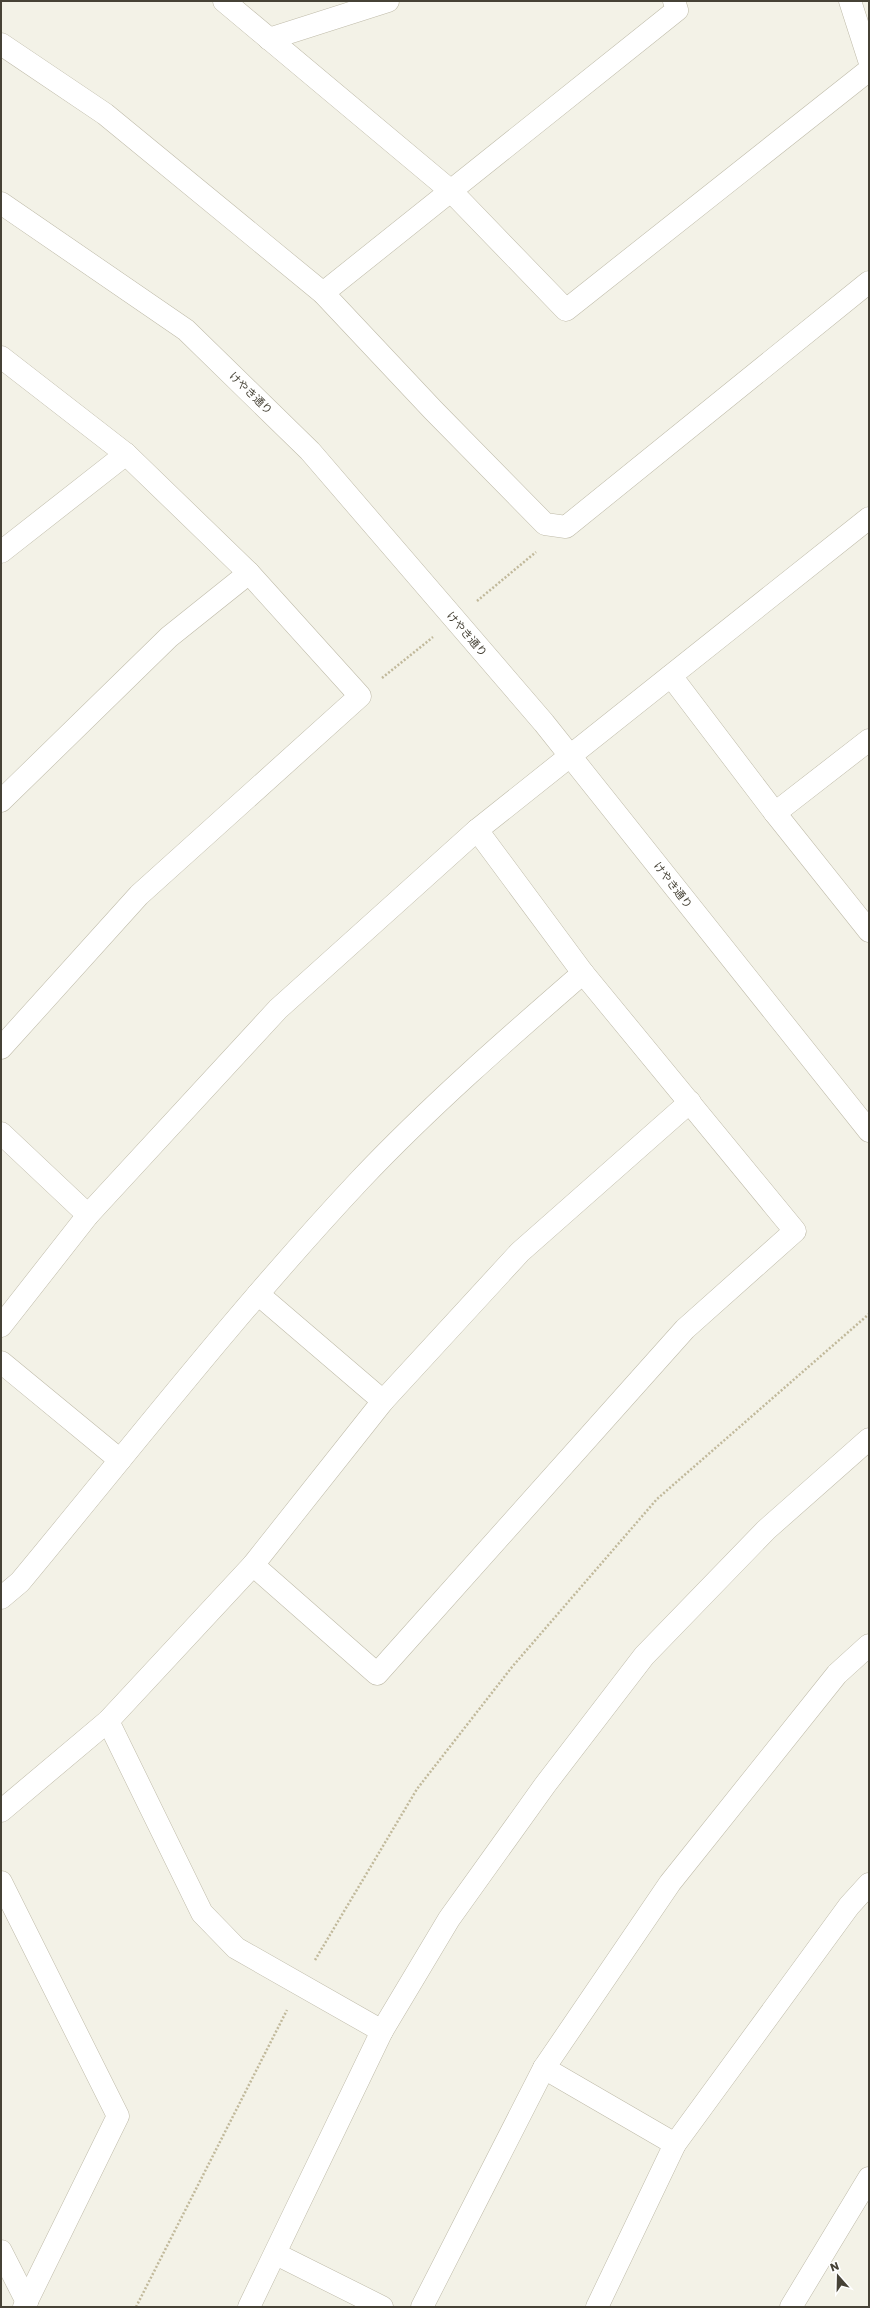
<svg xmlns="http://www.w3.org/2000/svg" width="870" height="2308" viewBox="0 0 870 2308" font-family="Poppins,'Noto Sans JP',sans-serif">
<rect width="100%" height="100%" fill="#f3f2e7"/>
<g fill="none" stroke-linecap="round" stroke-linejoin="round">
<g stroke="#bfbba9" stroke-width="23">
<g id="minor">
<polyline points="224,1 451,191 566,310 869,70"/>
<polyline points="850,1 869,60"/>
<polyline points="269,39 388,1"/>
<polyline points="1,44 105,114 323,293 433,410 545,524 566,527 869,282"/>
<polyline points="323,293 677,10 674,1"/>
<polyline points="1,357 126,454 249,573 360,696 139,895 1,1048"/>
<polyline points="1,552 126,454"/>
<polyline points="671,676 775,813 869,931"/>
<polyline points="1,801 169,637 249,573"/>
<polyline points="775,813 869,740"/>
<polyline points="1,1133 88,1215"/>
<polyline points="258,1294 383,1401"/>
<polyline points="1,1362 120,1460"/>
<polyline points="253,1565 377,1674 685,1329 795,1231 583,973 477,830"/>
<path d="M1,1598L20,1582C132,1447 240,1308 360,1180C430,1106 507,1039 583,973"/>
<polyline points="108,1721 202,1913 236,1948 382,2031"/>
<polyline points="1,1811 108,1721 253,1565 383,1401 520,1252 690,1102"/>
<polyline points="1,1882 118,2116 24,2307"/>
<polyline points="544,2068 675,2144"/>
<polyline points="1,2251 27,2302"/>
<polyline points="276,2254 382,2307"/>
<polyline points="249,2307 382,2031 449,1919 545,1785 644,1656 766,1530 869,1439"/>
<polyline points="422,2307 544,2068 670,1883 837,1674 869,1645"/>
<polyline points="597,2307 675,2144 849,1906 869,1884"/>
<polyline points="791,2307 869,2178"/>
</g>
</g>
<g stroke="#bfbba9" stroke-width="23">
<g id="tertiary">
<polyline points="1,203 186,330 310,451 544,723 869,1131"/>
<polyline points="1,1326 88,1215 278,1009 477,830 869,518"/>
</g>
</g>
<g stroke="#c1b99b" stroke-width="2.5" stroke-dasharray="2 2" stroke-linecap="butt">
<polyline points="477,601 536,552"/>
<polyline points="382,678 433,637"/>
<polyline points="315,1960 417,1789 512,1667 657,1499 869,1314"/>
<polyline points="136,2307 287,2010"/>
</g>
<use href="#minor" stroke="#fff" stroke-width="22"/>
<use href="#tertiary" stroke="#fff" stroke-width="22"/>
</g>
<g text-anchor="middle" stroke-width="4" stroke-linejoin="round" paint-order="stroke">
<g font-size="11" fill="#464236" stroke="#fff">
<text transform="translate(251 393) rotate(44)" y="4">けやき通り</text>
<text transform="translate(467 634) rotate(49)" y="4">けやき通り</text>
<text transform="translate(673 885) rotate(52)" y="4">けやき通り</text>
</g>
</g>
<rect width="870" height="2308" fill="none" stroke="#464236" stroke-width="4"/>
<g transform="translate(838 2276) rotate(340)" stroke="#ffffff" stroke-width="3" paint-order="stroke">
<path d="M0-3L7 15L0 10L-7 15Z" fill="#464236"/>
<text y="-6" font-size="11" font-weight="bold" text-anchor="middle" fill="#464236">N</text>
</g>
</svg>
